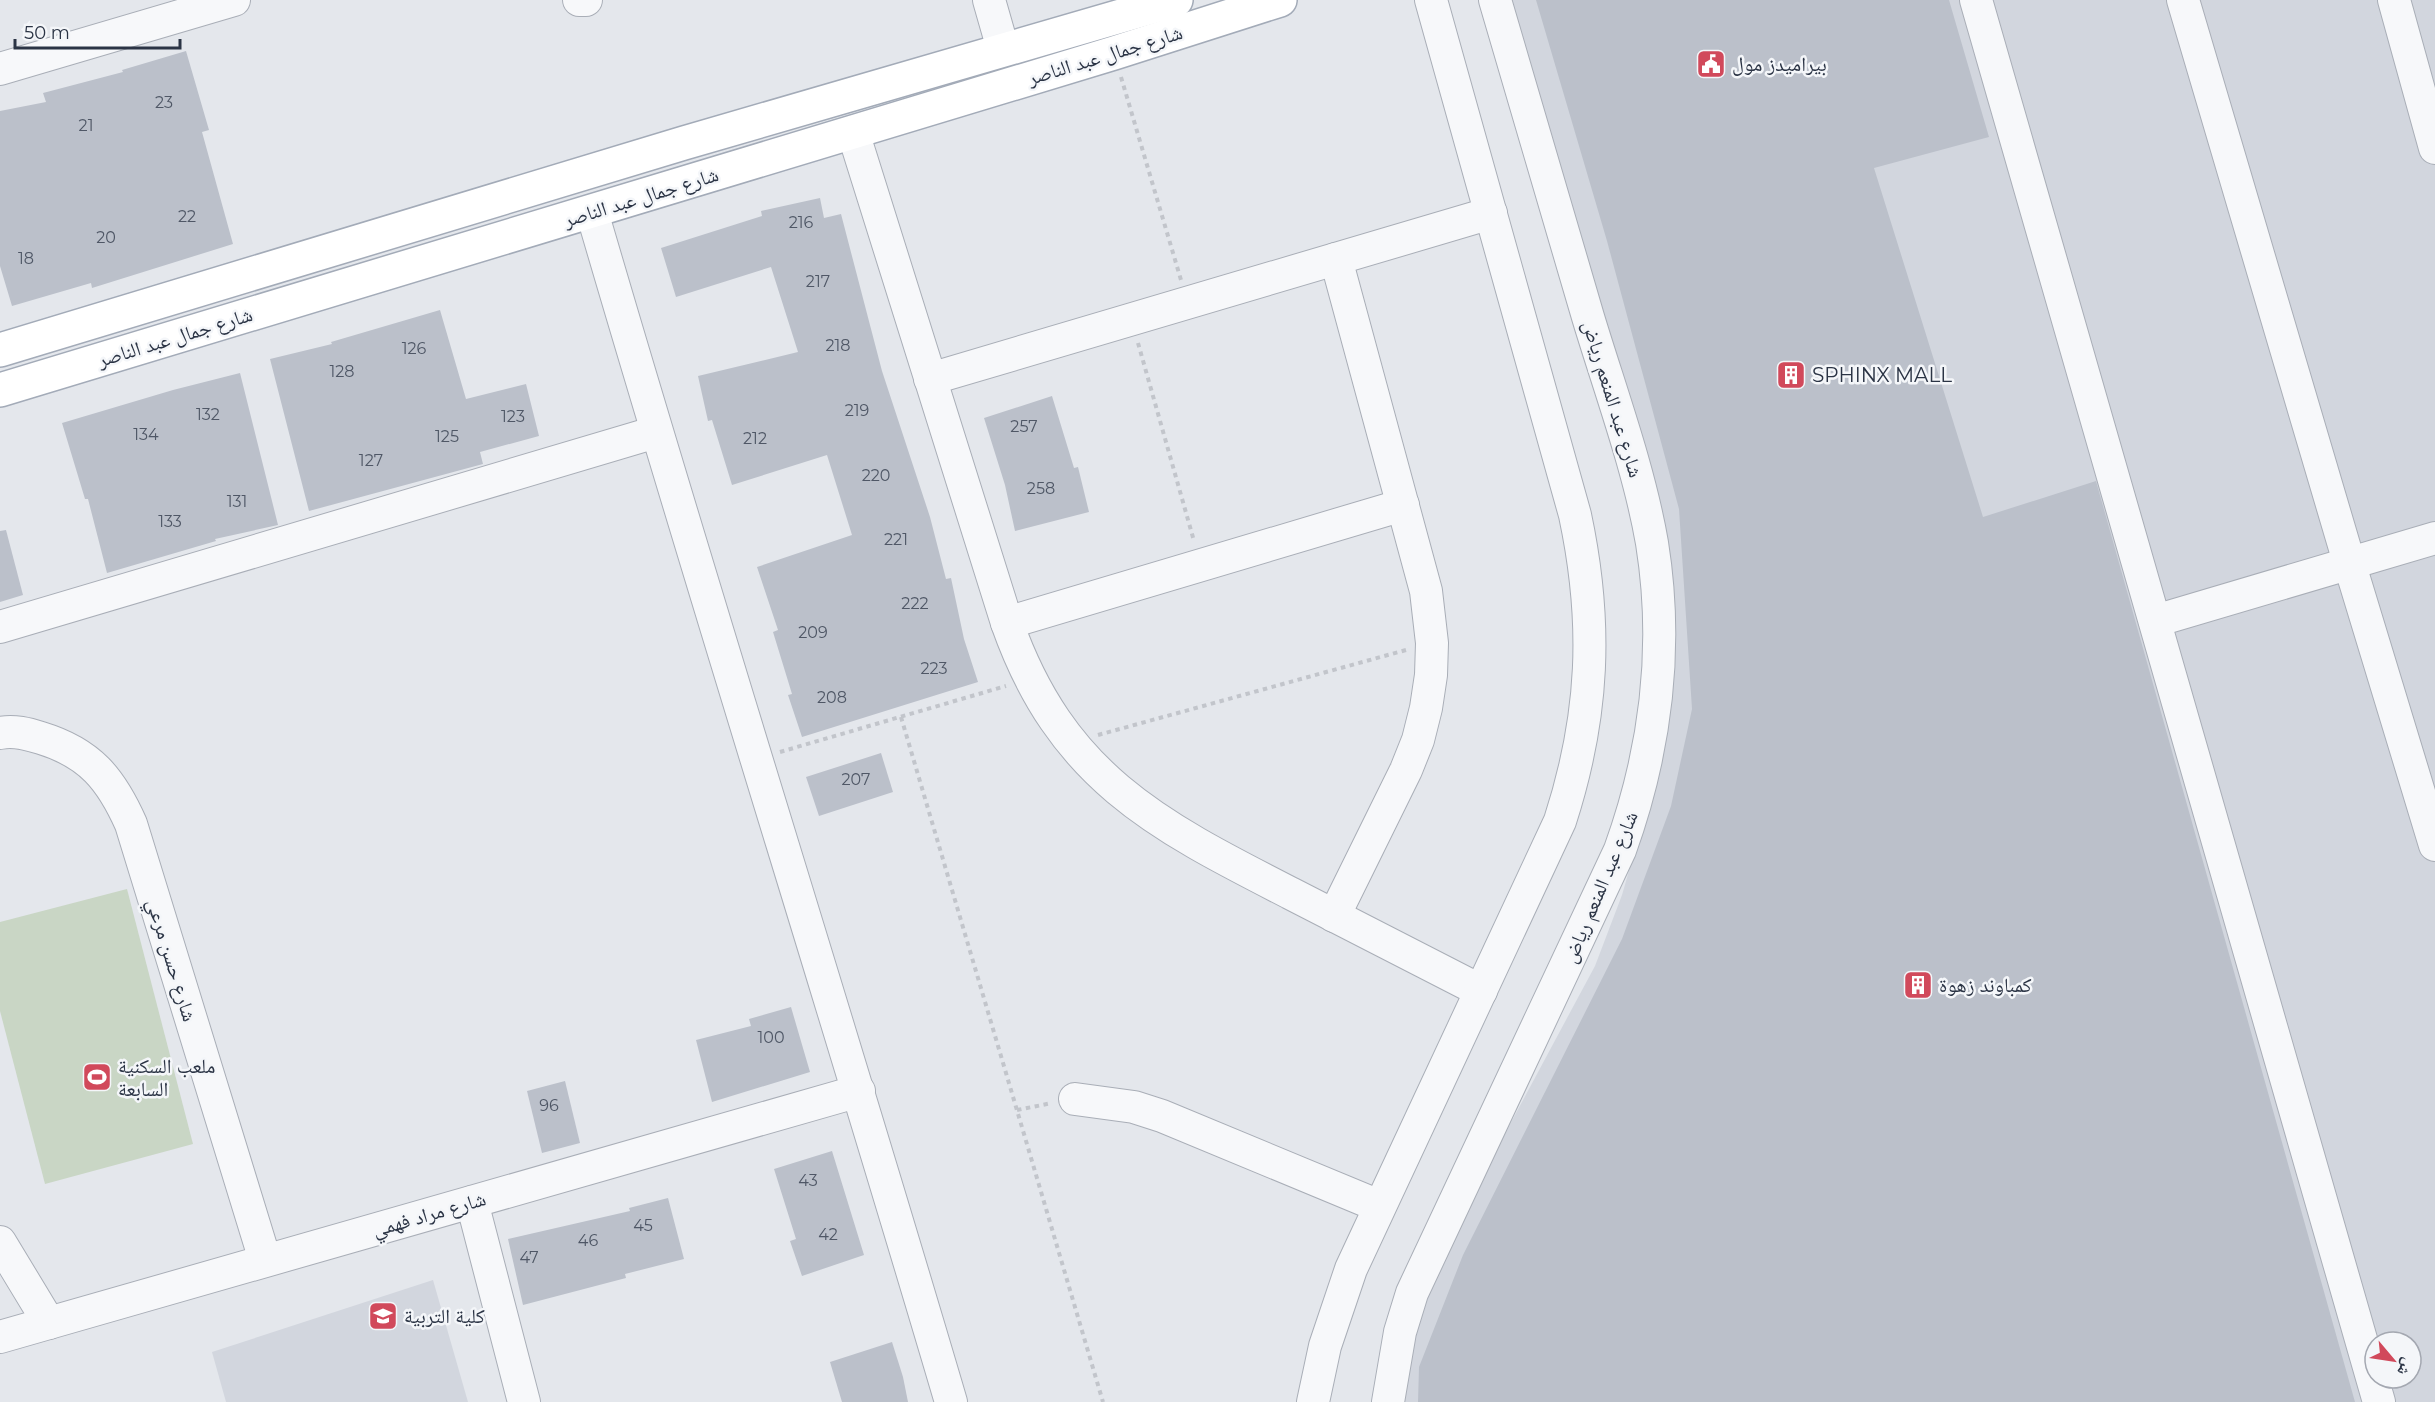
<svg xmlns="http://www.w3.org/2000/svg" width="2435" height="1402" viewBox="0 0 2435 1402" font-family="Montserrat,'Noto Naskh Arabic',sans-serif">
<rect width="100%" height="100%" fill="#e4e7ec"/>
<g fill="#d2d6de" fill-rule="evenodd">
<path d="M1498,0H2435V1402H1389L1411,1331L1487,1167L1595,966L1622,895L1647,808L1648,517ZM2375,1342H2411V1378H2375Z"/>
<polygon points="433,1280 468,1402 226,1402 212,1352"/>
</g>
<polygon fill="#c9d6c5" points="127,889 193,1144 45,1184 0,1011 0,922"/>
<g fill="#bbc0ca">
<polygon points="1536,0 1949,0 1989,137 1874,168 1983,517 2096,481 2355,1402 1418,1402 1419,1367 1463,1255 1622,939 1671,806 1692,709 1679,509 1607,241"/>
<polygon points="186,51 209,130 202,132 233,244 92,288 91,283 12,306 0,266 0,111 46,102 43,93 123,72 122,70"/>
<polygon points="820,198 824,218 841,214 882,371 930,517 946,579 951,578 964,639 978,682 802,737 788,695 792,694 773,632 778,630 757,567 852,535 827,455 732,485 712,420 708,421 698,376 798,352 771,267 676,297 661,248 762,216 761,211"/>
<polygon points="440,310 466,399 526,384 539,436 480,452 483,464 309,511 270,359 332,344 331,342"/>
<polygon points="240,373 278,525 215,539 216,541 107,573 88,499 85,499 62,423 173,390"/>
<polygon points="1052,396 1074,468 1078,467 1089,512 1015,531 1005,485 984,418"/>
<polygon points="6,530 23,595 0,602 0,531"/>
<polygon points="881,753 893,792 819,816 806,777"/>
<polygon points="791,1007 810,1072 712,1102 696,1040 751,1026 749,1019"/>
<polygon points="565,1081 580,1143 542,1153 527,1091"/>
<polygon points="832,1151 864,1255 802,1276 790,1241 796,1239 774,1169"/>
<polygon points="668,1198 684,1259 625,1274 626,1278 523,1305 508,1239 630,1211 629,1208"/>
<polygon points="892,1342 903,1377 908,1402 842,1402 830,1362"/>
</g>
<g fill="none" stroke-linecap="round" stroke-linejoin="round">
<g stroke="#a9aeb7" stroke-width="34">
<g id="minor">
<polyline points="579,0 586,0"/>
<polyline points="989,0 1003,49"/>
<polyline points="1976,0 2379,1402"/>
<polyline points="2183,0 2349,562 2435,845"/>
<polyline points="2394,0 2435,148"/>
<polyline points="0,69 234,0"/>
<path d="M853,132L1007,623C1061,776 1155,824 1290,893C1354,926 1417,958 1481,991"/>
<path d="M592,212C708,610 834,1005 951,1402"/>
<polyline points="930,379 1491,213"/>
<polyline points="2155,621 2435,538"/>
<polyline points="1007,623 1403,505"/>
<polyline points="0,627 656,432"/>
<path d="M0,733C14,730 28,734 41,738C90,753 111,779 131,824L265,1260"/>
<polyline points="1334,916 1406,770 1418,740 1426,708 1431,675 1432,643 1426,591 1336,259"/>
<polyline points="1075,1099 1134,1107 1162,1116 1379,1206"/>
<polyline points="472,1202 524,1402"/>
<polyline points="0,1242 49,1323"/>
<polyline points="0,1337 859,1091"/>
<path d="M1313,1402L1325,1346L1351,1269L1560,821C1594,716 1598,623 1575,515L1431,0"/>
<path d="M1388,1402L1400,1332L1412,1293L1620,850C1656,750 1669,649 1652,543C1639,468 1610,390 1588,317C1557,211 1526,106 1495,0"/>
</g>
</g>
<g stroke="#a3abb8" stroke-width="36">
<g id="major">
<polyline points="0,350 684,143 1176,0"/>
<polyline points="0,390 1114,53 1280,0"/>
</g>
</g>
<g stroke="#c2c5cb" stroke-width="4" stroke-dasharray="4.5 4.5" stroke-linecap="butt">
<polyline points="1121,77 1181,280"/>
<polyline points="1138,343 1194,541"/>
<polyline points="901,717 1103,1402"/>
<polyline points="1098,735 1406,650"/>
<polyline points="780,752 1006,686"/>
<polyline points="1017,1110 1052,1103"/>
</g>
<use href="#minor" stroke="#f7f8fa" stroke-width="32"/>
<use href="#major" stroke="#fff" stroke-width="33"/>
</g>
<defs>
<g id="civic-square" transform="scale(1.5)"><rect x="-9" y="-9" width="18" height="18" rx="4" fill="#d1495b" stroke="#f4f6f9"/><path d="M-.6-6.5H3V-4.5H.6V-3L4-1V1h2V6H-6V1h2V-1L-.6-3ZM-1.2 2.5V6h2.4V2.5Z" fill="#fff"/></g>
<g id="building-square" transform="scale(1.5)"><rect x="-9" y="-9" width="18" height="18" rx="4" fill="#d1495b" stroke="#f4f6f9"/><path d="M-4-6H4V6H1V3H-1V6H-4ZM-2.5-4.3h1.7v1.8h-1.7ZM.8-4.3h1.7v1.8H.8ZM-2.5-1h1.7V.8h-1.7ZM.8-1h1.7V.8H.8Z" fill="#fff"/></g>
<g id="stadium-square" transform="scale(1.5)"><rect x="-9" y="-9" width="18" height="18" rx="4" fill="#d1495b" stroke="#f4f6f9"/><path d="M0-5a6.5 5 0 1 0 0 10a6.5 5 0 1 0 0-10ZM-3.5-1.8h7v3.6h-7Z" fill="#fff"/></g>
<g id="university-square" transform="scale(1.5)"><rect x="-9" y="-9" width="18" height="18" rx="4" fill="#d1495b" stroke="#f4f6f9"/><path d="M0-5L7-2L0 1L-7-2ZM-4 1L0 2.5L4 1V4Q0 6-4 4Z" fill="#fff"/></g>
</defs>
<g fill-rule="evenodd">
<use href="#civic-square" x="1711" y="64"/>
<use href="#building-square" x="1791" y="375"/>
<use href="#building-square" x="1918" y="985"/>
<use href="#stadium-square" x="97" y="1077"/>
<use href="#university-square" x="383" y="1316"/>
</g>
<g text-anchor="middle" stroke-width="5" stroke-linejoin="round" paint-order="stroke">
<g font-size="16" fill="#4f5766">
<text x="164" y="108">23</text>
<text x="86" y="131">21</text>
<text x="187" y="222">22</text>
<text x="801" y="228">216</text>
<text x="106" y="243">20</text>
<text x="26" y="264">18</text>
<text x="818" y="287">217</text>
<text x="838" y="351">218</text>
<text x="414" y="354">126</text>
<text x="342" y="377">128</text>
<text x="857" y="416">219</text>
<text x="208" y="420">132</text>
<text x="513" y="422">123</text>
<text x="1024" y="432">257</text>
<text x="146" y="440">134</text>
<text x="447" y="442">125</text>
<text x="755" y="444">212</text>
<text x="371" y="466">127</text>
<text x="876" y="481">220</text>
<text x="1041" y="494">258</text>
<text x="237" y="507">131</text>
<text x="170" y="527">133</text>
<text x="896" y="545">221</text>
<text x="915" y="609">222</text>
<text x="813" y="638">209</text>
<text x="934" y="674">223</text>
<text x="832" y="703">208</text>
<text x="856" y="785">207</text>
<text x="771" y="1043">100</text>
<text x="549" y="1111">96</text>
<text x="808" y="1186">43</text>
<text x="643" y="1231">45</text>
<text x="828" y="1240">42</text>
<text x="588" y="1246">46</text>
<text x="529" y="1263">47</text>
</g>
<g font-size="20" fill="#2b3445" stroke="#f4f6f9">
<text transform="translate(1105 55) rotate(-17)" y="7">شارع جمال عبد الناصر</text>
<text transform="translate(641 197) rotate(-17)" y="7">شارع جمال عبد الناصر</text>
<text transform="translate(175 337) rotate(-17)" y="7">شارع جمال عبد الناصر</text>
<text transform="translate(1613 399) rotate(73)" y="7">شارع عبد المنعم رياض</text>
<text transform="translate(1600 887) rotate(-67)" y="7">شارع عبد المنعم رياض</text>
<text transform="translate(172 960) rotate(73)" y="7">شارع حسن مرعي</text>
<text transform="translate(429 1214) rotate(-16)" y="7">شارع مراد فهمي</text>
</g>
<g font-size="20" fill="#2b3445" stroke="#f4f6f9" text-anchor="start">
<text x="1732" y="71">بيراميدز مول</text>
<text x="1812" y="382">SPHINX MALL</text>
<text x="1939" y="992">كمباوند زهوة</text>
<text x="118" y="1073">ملعب السكنية<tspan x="118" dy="23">السابعة</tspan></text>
<text x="404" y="1323">كلية التربية</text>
</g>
</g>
<g transform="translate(2393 1360) rotate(119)"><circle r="28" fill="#f4f6f9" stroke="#a4a8b1" stroke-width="1.5"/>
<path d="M0-4.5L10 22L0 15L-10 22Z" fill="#d1495b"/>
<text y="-9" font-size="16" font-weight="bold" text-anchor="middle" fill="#2b3445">ش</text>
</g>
<path d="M15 39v9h165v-9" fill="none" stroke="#2b3445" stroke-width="3"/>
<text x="24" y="39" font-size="18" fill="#2b3445" stroke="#f4f6f9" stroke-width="4.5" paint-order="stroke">50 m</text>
</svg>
